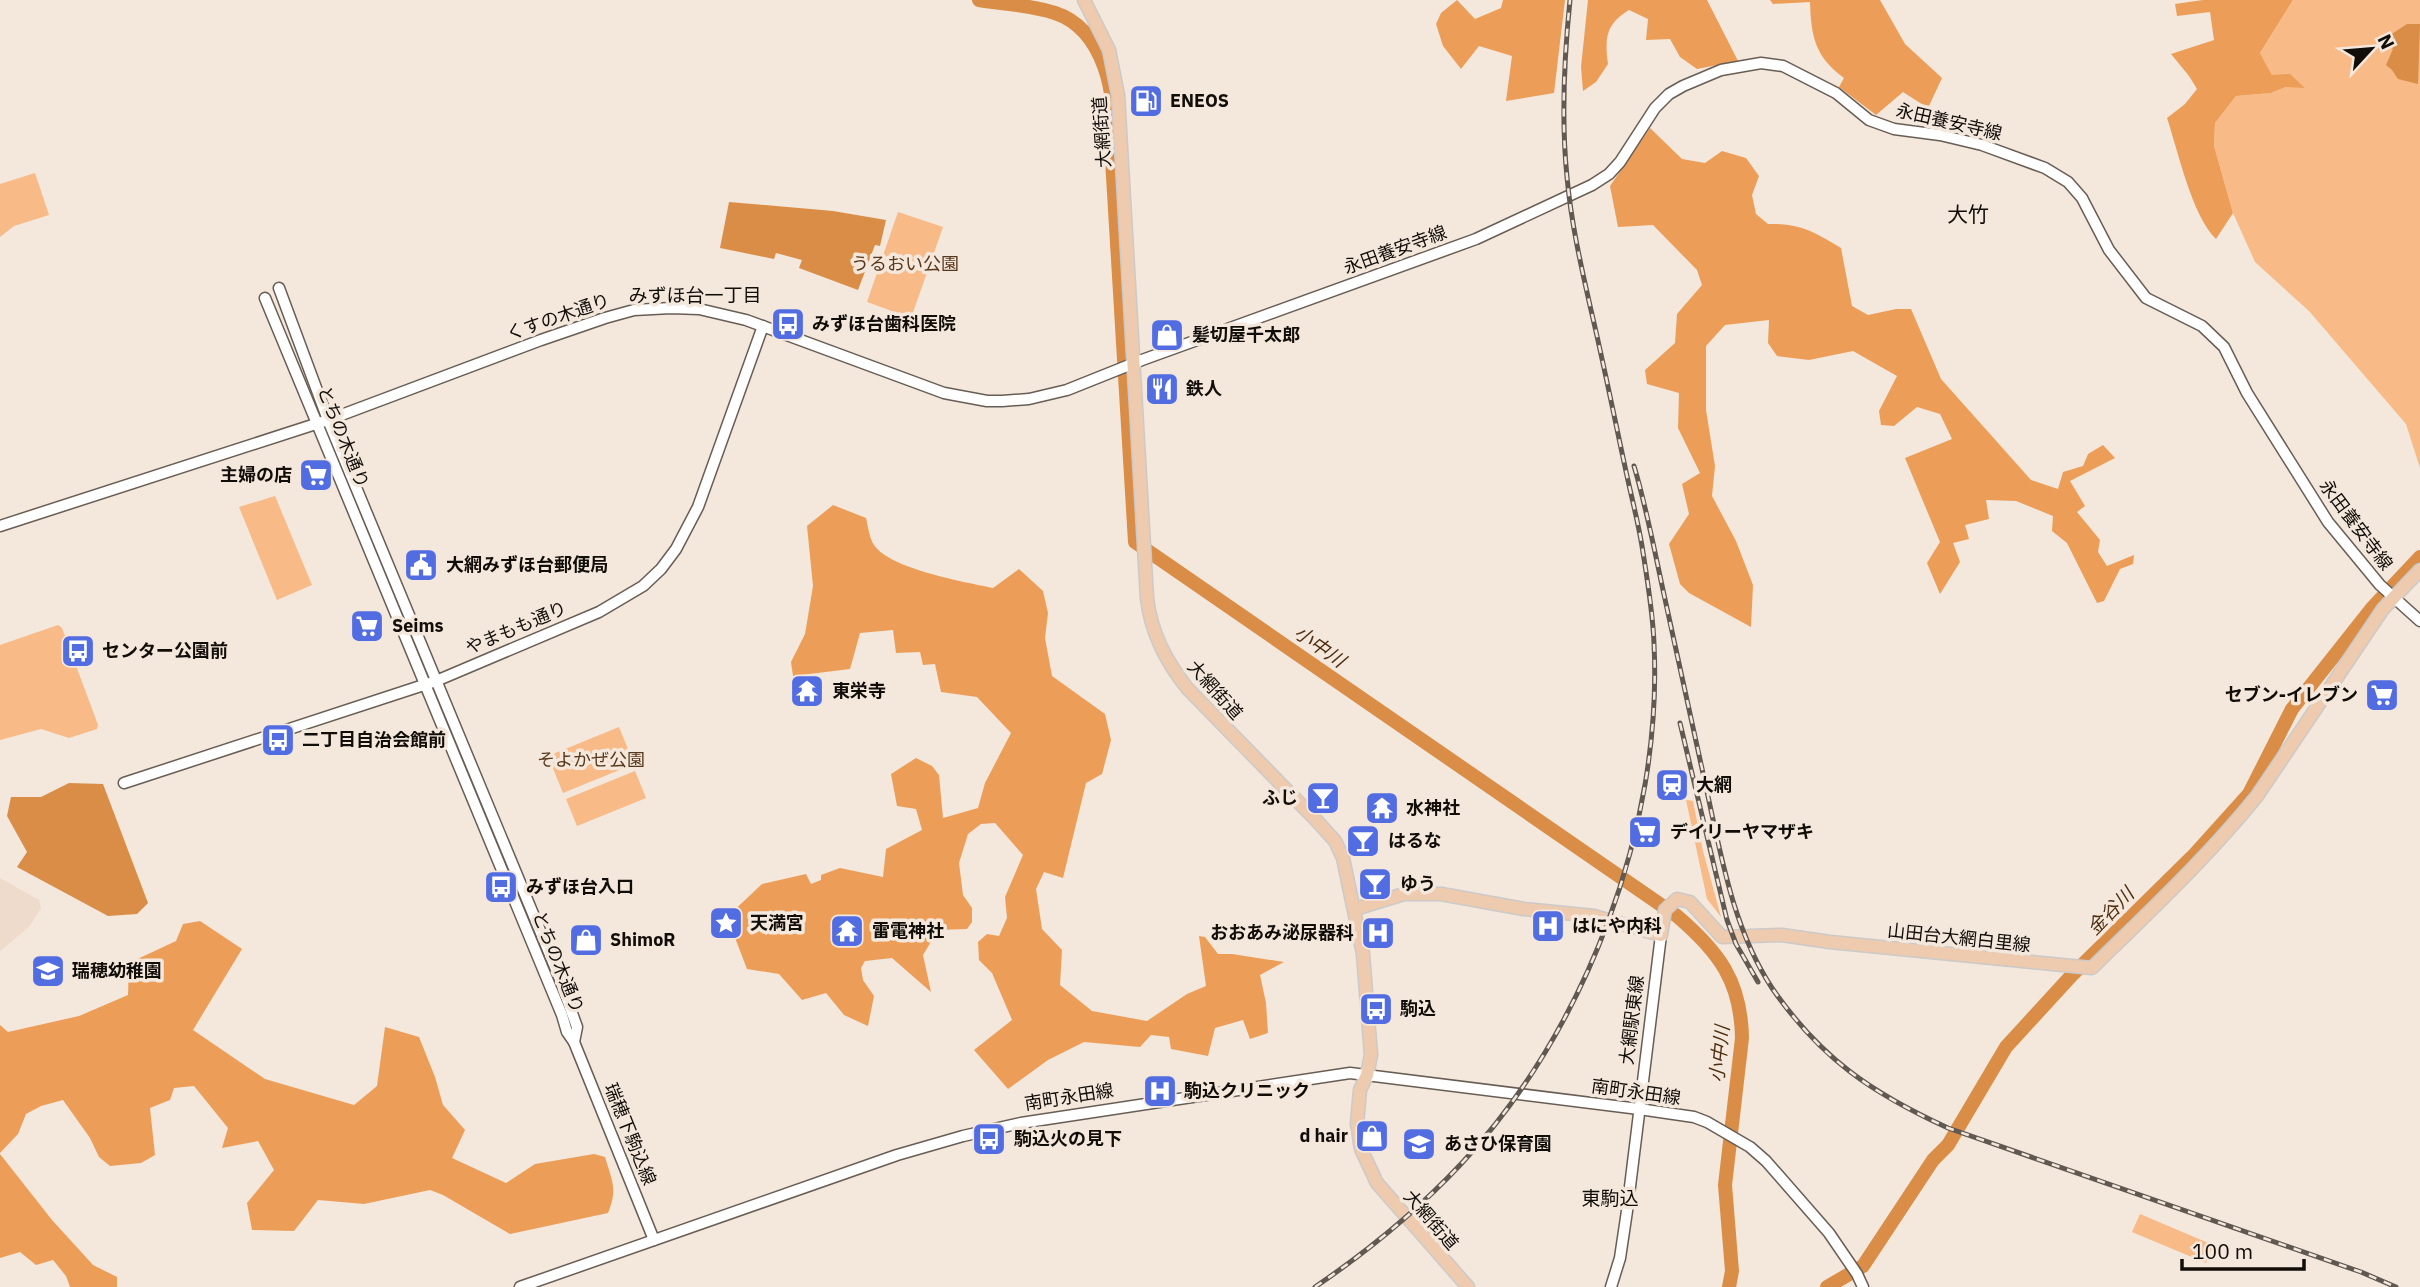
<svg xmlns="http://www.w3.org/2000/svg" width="2420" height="1287" viewBox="0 0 2420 1287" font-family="'IBM Plex Sans','Noto Sans JP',sans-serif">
<rect width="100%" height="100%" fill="#f4e7dc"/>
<polygon fill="#eedbcb" points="0,878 39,900 41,908 29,927 0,951"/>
<g fill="#f8ba86">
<polygon points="2293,0 2420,0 2420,468 2406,424 2309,311 2255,262 2233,213 2214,146 2215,123 2236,96 2271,93 2286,87 2272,75 2260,53"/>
<polygon points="35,173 49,215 14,226 0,237 0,184"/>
<polygon points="898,212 943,227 911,318 867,302"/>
<polygon points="275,496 312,585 277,600 239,507"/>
<polygon points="58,625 62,628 98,725 97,729 69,738 41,729 0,740 0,645"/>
<polygon points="619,727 634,764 563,793 548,756"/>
<polygon points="635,771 646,798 577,826 566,799"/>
<polygon points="1686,800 1693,801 1703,851 1721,917 1707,899"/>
<polygon points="2140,1214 2213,1245 2206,1263 2132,1232"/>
</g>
<g fill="#ec9e59">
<polygon points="1457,0 1475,19 1501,8 1503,0 1565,0 1554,93 1506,101 1512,56 1479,46 1461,69 1443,46 1436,24 1441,13"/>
<path d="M1588,0H1707L1738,61L1697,69L1680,57L1670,39L1646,40L1648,19L1629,10C1605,25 1605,38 1608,64L1596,82L1583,91L1581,67Z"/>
<path d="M1770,0H1880L1905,44L1942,78L1928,108L1903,92L1876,115L1839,87L1844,78C1815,57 1811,36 1810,2L1773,4Z"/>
<path d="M2203,0H2293L2260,53L2272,75L2290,74L2305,88L2286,87L2271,93L2236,96L2215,123L2214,146L2233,213L2216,239C2192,216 2178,151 2167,118L2185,104L2197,89L2189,76L2171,54L2214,40L2210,12L2177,16L2175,4Z"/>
<path d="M1650,128L1682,159L1705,163L1722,151L1746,158L1759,176L1752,195L1756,214L1768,224C1799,223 1815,232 1841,248L1852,306L1868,315L1896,309H1911L1941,379L2031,480L2058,489L2063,472L2083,466L2088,454L2103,445L2115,458L2070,481L2085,506L2077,512L2100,540L2098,552L2107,566L2134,555L2133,564L2120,569L2104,601L2097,603L2067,543L2052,531L2053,516L2016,501L1986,500L1989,519L1965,525L1969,539L1953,543L1960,562L1940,594L1927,563L1940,542L1905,458L1952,439L1940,414L1917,407L1894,426L1881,425L1879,411L1897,376L1853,351L1809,360L1777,356L1768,343L1769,320L1725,325L1706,346V410L1715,466L1712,496L1736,541L1753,585L1751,627L1689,593L1680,584L1669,544L1689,514L1682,484L1700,473L1678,428L1679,393L1647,384L1645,370L1675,343L1677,314L1702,285L1697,270L1653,225L1618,227L1610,186Z"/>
<path d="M833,505L866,518C868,525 869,538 874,545C890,569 965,582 993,588L1019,569L1043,591L1048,613L1045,638L1052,676L1105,714L1111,740L1102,774L1086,783L1063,878L1044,872L1036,889L1042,929L1062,950L1060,985L1092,1011L1147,1021L1187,994L1206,986L1199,936L1205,937L1218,954H1232L1284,962L1260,975L1266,1003L1268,1033L1250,1039L1243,1020L1215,1028L1208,1056L1171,1049L1169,1037L1151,1035L1140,1047L1084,1042L1048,1060L1008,1089L974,1050L1012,1020L992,973L979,960L978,942L987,934L999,936L1007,918L1005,897L1023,855L995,823L981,824L968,834L959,863L963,895L972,908V922L967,929L938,930L923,955L931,992L892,958L865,961L861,968L863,980L874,996L868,1026L844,1015L826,993L802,1000L779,974L747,969L727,917L762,884L806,874L811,884L821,880V875L840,868L883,877L886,849L922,830L916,809L897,806L891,774L916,758L932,766L939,775L943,818L978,808L985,783L1011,733L977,697L941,692L935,664L923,665L920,652L896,653L893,630L860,633L850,669L793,676L791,662L805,634L813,586L807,526Z"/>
<path d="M200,921L242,949L193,1030L265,1079L354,1105L377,1086L385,1027L419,1037L435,1077L443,1105L465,1130L452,1158L506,1183L535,1164L594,1154L605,1157C612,1181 618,1189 608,1213L510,1234L443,1195L430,1190L364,1204L318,1200L294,1231L252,1230L247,1203L274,1170L258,1141L222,1148L228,1128L194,1086L174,1088L170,1100L150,1108L155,1155L141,1163L110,1166L99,1157L90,1138L63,1100L41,1106L26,1114L18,1134L0,1153V1025L8,1032L79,1016L128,995L129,963L176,941L183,924Z"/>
<polygon points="0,1154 52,1220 93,1265 117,1277 117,1287 70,1287 66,1276 53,1260 36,1265 20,1252 0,1258"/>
</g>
<g fill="#da8d47">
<polygon points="2407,24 2420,24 2418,84 2398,79 2392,70 2386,65 2393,49 2381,41"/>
<polygon points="729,202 833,211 886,220 880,246 875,245 858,290 799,268 802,260 776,253 774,259 720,248"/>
<polygon points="69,783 103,784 148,903 137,914 108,916 17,867 27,852 7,816 11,797 41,797"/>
</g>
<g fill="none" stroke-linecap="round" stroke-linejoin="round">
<g stroke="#da8d47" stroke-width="14">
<path d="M979,0C1003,4 1031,5 1055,13C1104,29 1119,98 1111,143L1135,542L1677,916C1719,952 1741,981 1742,1038L1725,1185L1732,1271L1729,1287"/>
<polyline points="1827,1287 1863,1266 1933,1160 1948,1145 2006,1047 2072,975 2195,854 2249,794 2292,709 2372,608 2420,557"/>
</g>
<g stroke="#685d54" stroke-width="13">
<g id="tertiary">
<polyline points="279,288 328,420 558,974 577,1027 574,1042"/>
<polyline points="265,298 562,1015 567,1032 574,1042 654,1240"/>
<polyline points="0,526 328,420 541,340 605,318 634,310 671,308 699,309 746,320 944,393 987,401 1002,401 1029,399 1067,390 1142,360 1476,239 1592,185 1609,174 1620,162 1655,108 1669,94 1683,86 1721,70 1761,63 1783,66 1836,93 1869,120 1894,129 1940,135 1982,145 2045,168 2068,182 2082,198 2109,250 2146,298 2202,326 2224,347 2247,393 2328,522 2380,585 2420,621"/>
<polyline points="124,783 436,681 599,612 643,586 661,569 676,549 698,507 763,326"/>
<polyline points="520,1287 897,1155 963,1136 1021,1123 1350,1073 1639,1109 1694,1117 1707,1122 1750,1147 1766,1161 1829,1233 1857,1274 1863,1287"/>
<polyline points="1611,1287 1620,1258 1627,1211 1661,935"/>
</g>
</g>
<g stroke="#cbcac9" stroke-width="15">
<g id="primary">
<path d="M1084,0L1109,50L1118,95L1147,598C1151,633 1166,661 1187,688L1317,821L1335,841L1343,858L1363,954L1371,1055L1367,1075L1360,1090L1357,1124L1361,1149L1377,1183L1468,1287"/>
<path d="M1355,909L1404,894H1441L1524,909L1594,916L1661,935L1665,910L1677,899L1690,902L1722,937L1782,935L1830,942L2092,968C2149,912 2207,858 2257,796L2383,609L2420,570"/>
</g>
</g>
<use href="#tertiary" stroke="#fff" stroke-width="10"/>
<use href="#primary" stroke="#eecbae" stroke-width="12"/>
<g stroke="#605952" stroke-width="5">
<g id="rail">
<path d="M1634,466C1646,506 1654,548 1663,590C1677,656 1692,721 1706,787C1721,855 1733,929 1772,988C1821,1059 1872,1093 1948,1128L2361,1272L2396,1287"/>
<polyline points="1680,723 1727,920 1736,944 1758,982"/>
<path d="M1315,1287C1368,1251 1417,1211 1461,1164C1586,1031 1663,826 1654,644C1653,612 1647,578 1642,546C1638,522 1632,499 1627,476C1615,421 1604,365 1591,310C1581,266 1571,222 1567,177C1561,118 1564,59 1570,0"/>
</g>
</g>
<use href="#rail" stroke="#f4e7dc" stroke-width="2.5" stroke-dasharray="8" stroke-linecap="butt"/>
</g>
<defs>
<g id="fuel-square" transform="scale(1.75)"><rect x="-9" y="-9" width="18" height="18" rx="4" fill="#526ce1" stroke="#f4e7dc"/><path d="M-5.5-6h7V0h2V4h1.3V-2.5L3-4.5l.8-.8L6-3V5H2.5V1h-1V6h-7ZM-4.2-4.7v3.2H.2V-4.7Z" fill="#fff"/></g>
<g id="bus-square" transform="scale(1.75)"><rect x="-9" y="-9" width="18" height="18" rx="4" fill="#526ce1" stroke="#f4e7dc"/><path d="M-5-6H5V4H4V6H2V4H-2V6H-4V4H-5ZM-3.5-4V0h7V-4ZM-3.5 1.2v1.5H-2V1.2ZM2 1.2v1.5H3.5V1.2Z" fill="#fff"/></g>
<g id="shop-square" transform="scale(1.75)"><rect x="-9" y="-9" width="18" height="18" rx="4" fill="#526ce1" stroke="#f4e7dc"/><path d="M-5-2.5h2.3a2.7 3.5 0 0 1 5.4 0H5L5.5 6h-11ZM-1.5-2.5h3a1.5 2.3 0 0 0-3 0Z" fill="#fff"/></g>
<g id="restaurant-square" transform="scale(1.75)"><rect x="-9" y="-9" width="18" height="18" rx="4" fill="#526ce1" stroke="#f4e7dc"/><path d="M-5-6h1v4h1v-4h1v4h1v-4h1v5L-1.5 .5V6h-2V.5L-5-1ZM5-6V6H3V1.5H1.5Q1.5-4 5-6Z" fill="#fff"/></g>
<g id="supermarket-square" transform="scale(1.75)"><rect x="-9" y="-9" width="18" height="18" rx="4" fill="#526ce1" stroke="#f4e7dc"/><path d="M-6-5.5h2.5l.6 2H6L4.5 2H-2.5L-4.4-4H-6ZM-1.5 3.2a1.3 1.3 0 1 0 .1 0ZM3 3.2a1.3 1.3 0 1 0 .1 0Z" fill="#fff"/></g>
<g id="civic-square" transform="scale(1.75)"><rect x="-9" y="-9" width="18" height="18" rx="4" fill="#526ce1" stroke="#f4e7dc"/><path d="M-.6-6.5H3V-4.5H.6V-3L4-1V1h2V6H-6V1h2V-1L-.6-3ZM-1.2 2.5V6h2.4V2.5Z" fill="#fff"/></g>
<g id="temple-square" transform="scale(1.75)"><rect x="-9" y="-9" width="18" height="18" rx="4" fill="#526ce1" stroke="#f4e7dc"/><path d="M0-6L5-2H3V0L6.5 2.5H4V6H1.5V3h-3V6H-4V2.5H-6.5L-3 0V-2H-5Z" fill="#fff"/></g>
<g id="station-square" transform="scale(1.75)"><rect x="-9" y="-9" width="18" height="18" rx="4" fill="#526ce1" stroke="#f4e7dc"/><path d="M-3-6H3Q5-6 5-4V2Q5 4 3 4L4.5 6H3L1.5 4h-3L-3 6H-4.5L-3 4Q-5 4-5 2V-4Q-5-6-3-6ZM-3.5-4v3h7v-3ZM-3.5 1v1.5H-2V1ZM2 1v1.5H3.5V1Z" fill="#fff"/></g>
<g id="bar-square" transform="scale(1.75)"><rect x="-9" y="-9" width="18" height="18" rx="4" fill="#526ce1" stroke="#f4e7dc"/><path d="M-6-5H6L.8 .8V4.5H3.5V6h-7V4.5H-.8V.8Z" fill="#fff"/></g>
<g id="sight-square" transform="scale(1.75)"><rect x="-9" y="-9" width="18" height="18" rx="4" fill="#526ce1" stroke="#f4e7dc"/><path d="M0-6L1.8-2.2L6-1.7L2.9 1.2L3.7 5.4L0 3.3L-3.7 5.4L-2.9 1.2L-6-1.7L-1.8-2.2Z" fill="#fff"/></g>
<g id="hospital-square" transform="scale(1.75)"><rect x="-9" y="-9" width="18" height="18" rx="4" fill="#526ce1" stroke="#f4e7dc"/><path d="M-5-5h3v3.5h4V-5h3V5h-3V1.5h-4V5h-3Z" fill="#fff"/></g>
<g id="school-square" transform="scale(1.75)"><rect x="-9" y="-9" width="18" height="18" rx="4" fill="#526ce1" stroke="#f4e7dc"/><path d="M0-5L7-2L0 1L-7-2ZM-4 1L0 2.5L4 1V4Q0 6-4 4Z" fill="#fff"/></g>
</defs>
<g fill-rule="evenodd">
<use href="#fuel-square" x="1146" y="101"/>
<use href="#bus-square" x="788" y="324"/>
<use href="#shop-square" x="1167" y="335"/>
<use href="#restaurant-square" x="1162" y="389"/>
<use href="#supermarket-square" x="316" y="475"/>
<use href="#civic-square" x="421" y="565"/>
<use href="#supermarket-square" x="367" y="626"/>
<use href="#bus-square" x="78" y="651"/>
<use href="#temple-square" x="807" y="691"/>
<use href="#supermarket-square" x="2382" y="695"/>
<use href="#bus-square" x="278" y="740"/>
<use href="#station-square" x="1672" y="785"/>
<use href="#bar-square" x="1323" y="798"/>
<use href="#temple-square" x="1382" y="808"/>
<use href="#supermarket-square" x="1645" y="832"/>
<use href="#bar-square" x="1363" y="841"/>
<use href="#bar-square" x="1375" y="884"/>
<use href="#bus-square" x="501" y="887"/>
<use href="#sight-square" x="726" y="923"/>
<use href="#hospital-square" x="1548" y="926"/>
<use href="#temple-square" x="847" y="931"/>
<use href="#hospital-square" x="1378" y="933"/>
<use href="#shop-square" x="586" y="940"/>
<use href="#school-square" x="48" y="971"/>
<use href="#bus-square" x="1376" y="1009"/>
<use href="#hospital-square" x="1160" y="1091"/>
<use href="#shop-square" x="1372" y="1136"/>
<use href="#bus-square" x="989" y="1139"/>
<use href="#school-square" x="1419" y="1144"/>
</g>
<g text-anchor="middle" stroke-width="7" stroke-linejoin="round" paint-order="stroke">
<g font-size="18" font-weight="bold" fill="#110d09" stroke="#f4e7dc" text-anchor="start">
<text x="1170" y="107">ENEOS</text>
<text x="812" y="330">みずほ台歯科医院</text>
<text x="1192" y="341">髪切屋千太郎</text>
<text x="1186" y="395">鉄人</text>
<text x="292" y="481" text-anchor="end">主婦の店</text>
<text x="446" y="571">大網みずほ台郵便局</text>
<text x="392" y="632">Seims</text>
<text x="102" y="657">センター公園前</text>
<text x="832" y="697">東栄寺</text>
<text x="2358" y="701" text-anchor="end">セブン-イレブン</text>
<text x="302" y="746">二丁目自治会館前</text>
<text x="1696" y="791">大網</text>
<text x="1298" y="804" text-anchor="end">ふじ</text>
<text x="1406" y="814">水神社</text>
<text x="1670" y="838">デイリーヤマザキ</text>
<text x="1388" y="847">はるな</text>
<text x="1400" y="890">ゆう</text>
<text x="526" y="893">みずほ台入口</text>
<text x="750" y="929">天満宮</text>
<text x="1572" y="932">はにや内科</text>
<text x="872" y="937">雷電神社</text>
<text x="1354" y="939" text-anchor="end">おおあみ泌尿器科</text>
<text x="610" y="946">ShimoR</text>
<text x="72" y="977">瑞穂幼稚園</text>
<text x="1400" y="1015">駒込</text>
<text x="1184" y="1097">駒込クリニック</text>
<text x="1348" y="1142" text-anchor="end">d hair</text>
<text x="1014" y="1145">駒込火の見下</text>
<text x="1444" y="1150">あさひ保育園</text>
</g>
<g font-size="18" fill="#110d09" stroke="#f4e7dc">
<text transform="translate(1949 122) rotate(13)" y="6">永田養安寺線</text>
<text transform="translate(1102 132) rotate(-94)" y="6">大網街道</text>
<text transform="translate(1395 250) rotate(-20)" y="6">永田養安寺線</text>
<text transform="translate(558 317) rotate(-19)" y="6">くすの木通り</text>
<text transform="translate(343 437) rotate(68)" y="6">とちの木通り</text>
<text transform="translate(2356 525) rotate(53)" y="6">永田養安寺線</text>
<text transform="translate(516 628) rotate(-23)" y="6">やまもも通り</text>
<text transform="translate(1215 690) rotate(48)" y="6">大網街道</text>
<text transform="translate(1959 938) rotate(6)" y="6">山田台大網白里線</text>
<text transform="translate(558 962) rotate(68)" y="6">とちの木通り</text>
<text transform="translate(1632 1020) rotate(-83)" y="6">大網駅東線</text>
<text transform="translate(1636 1092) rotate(8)" y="6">南町永田線</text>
<text transform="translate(1069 1097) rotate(-9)" y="6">南町永田線</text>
<text transform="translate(630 1134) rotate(68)" y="6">瑞穂下駒込線</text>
<text transform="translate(1431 1220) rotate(49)" y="6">大網街道</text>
</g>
<g font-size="18" fill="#58381b" stroke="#f4e7dc">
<text x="905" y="270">うるおい公園</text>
<text x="591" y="766">そよかぜ公園</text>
</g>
<g font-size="19" fill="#110d09" stroke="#f4e7dc">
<text x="695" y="302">みずほ台一丁目</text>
<text x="1610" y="1205">東駒込</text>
</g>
<g font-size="19" font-style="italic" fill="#4d2d10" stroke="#f4e7dc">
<text transform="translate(1320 646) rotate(35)" y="7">小中川</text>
<text transform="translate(2110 911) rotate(-46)" y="7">金谷川</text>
<text transform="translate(1719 1054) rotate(-84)" y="7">小中川</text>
</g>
<g font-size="21" fill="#110d09" stroke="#f4e7dc">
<text x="1968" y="222">大竹</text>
</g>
</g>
<g transform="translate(2371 49) rotate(64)" stroke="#f4e7dc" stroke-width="5" paint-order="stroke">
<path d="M0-5L12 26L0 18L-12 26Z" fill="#110d09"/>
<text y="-10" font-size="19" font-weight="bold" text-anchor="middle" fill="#110d09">N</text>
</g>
<path d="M2182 1259v10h122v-10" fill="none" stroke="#110d09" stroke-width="3.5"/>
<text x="2192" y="1259" font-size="21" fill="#110d09" stroke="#f4e7dc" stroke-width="5" paint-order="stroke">100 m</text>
</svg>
